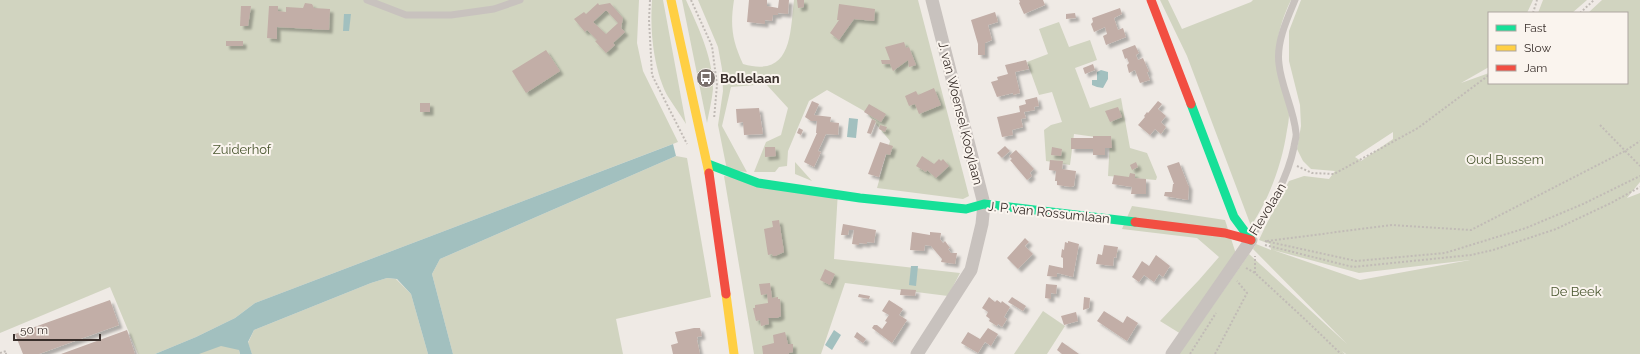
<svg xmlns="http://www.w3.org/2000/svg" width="1640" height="354" viewBox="0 0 1640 354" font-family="Raleway,sans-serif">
<defs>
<filter id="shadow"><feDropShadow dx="3.5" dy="3.5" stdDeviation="1" flood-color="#0004"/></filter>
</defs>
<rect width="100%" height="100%" fill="#efeae5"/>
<g fill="#d1d4c0" fill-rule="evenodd">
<polygon points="0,0 639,0 637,43 643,71 678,142 255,303 235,318 196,337 155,354 138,354 110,287 0,333"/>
<path d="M652,0H663L686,124C680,114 673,105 667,95C653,67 650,30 652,0Z"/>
<path d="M682,0H686C699,29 713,57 713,89C712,100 709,112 707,123Z"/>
<path d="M698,0H734C730,26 732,40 743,64C792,78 790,34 794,0H918L969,196L963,199L877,188L890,141L866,112L827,90L809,101L788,151L787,166L779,167L775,172H754L766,142L781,135L788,108L766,84L731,87L722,126L747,172L727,170L718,125L723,91L722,69L718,47Z"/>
<path d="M1160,0H1168L1182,29L1251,2L1253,0H1291C1279,25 1272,52 1279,79C1282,90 1289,103 1289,115C1289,119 1288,125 1287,130C1282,164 1270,197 1251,226L1187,56Z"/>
<path d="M1301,0H1533L1527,13H1489V67L1461,83L1489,73V83H1627V13H1588L1602,0H1640V182L1627,198L1640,193V354H1346L1342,351L1345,354H1179L1249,254L1347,344L1253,249L1256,244L1271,250L1270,244L1259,240L1265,227L1289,181L1304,176L1329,179L1335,171L1311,169L1303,161L1297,149L1301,126L1300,105L1289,61V31ZM1393,132V139L1361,161L1355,157ZM1273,250L1359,273L1470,260L1360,280Z"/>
<polygon points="1543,0 1587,0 1572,13 1538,13"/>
<polygon points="1059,22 1069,47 1090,40 1097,60 1075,68 1090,108 1121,98 1130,148 1147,153 1157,177 1156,180 1108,176 1110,139 1074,134 1070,165 1046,161 1044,130 1051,125 1062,122 1052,92 1039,95 1027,62 1048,54 1039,29"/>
<polygon points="676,156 687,158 711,297 616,319 623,354 453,354 432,274 440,259"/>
<polygon points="795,162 812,181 795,174"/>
<polygon points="724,176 838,191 834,259 960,273 948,296 845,283 821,354 754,354"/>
<polygon points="1132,206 1225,220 1236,254 1181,334 1160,321 1199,280 1219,257 1197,238 1122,229"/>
<polygon points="387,278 396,279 411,294 428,354 252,354 248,343 254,330 371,283"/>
<polygon points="1043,311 1065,326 1047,354 1014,354"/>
<polygon points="236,340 240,354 196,354"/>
</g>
<g fill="#a2c0bf">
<polygon points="344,14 351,14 349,31 343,31"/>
<polygon points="1101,70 1108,72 1108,79 1103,88 1097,87 1092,85 1092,80 1097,80 1097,72"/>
<polygon points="849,118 858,119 856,138 847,137"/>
<polygon points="673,144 676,156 440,259 432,274 453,354 428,354 411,294 397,279 387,278 371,283 254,330 248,342 252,354 240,354 239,350 221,346 199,354 155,354 196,337 235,318 255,303"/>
<polygon points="911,266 918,266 916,286 909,285"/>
<polygon points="834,330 841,335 832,350 825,345"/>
</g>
<g fill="#c2aea7" fill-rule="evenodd" filter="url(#shadow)">
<polygon points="749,0 767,0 767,6 778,8 779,0 789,0 788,14 778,13 778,15 773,15 772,21 765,20 765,24 747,22"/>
<polygon points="797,0 804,0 804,7 798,8"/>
<polygon points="1019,0 1043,0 1045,5 1024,14 1019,3 1020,2"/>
<polygon points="305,3 312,4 314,8 330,9 329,30 277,27 277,39 267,38 269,6 278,6 278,11 286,12 286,7 303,8"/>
<path d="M598,3L599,5L610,3L623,18L621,28L625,32L613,43L615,45L606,53L595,41L597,40L587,30L585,32L574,19L584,12L586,14ZM605,11H607L618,23L606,34L593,22Z"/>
<polygon points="839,4 875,9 874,21 854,19 839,40 830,33 839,20 837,20"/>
<polygon points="241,6 251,6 248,26 240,26"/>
<polygon points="1120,8 1122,14 1114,18 1118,30 1123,28 1126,37 1106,45 1103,36 1107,34 1105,27 1094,32 1091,24 1093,22 1092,18"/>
<polygon points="995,12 998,22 988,25 992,40 985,43 985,55 978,55 978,44 971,20"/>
<polygon points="1075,13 1076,18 1066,19 1066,14"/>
<rect x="226" y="41" width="17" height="5"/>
<polygon points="904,42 906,48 909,47 916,65 909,67 908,60 893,71 890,64 882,64 881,60 890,60 885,47"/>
<polygon points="1135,45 1139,53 1136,55 1138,60 1143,58 1149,72 1147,72 1150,80 1140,83 1135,70 1129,73 1127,65 1129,63 1127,58 1125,59 1122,50"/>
<polygon points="546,50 560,71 526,93 512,71"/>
<polygon points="1026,60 1029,69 1015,72 1020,93 1013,95 1013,93 997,97 991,82 998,80 997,77 1008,74 1005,65"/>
<polygon points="1093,64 1095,70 1085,74 1083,68"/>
<polygon points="934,88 941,105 919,114 915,104 909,106 905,96 916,91 918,95"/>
<polygon points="1037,97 1039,106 1034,107 1035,110 1024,112 1026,118 1021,119 1023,127 1012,130 1013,135 1002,137 997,117 1020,112 1019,106 1026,104 1025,100"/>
<polygon points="812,101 819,104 814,115 831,117 830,122 839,123 838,135 826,134 818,151 821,152 814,167 804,162 817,133 816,133 817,121 811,121 805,117"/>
<polygon points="1158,101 1162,104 1158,109 1166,116 1161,122 1166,127 1161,134 1155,129 1150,135 1138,125 1145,117 1144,116 1147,112 1148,113"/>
<rect x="420" y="103" width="10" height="9"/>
<polygon points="869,104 886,114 881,122 864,112"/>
<polygon points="1118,107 1122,117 1110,122 1105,111"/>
<polygon points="759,108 763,134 744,135 743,122 737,123 736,109"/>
<polygon points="872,119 876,121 871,134 867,133"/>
<polygon points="880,125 887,127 885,132 879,129"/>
<polygon points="799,128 803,130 801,135 797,133"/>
<polygon points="1093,136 1111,136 1112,148 1105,148 1105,155 1093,155 1093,149 1071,149 1071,138 1093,138"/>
<polygon points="880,142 893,146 890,155 886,154 879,177 868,174"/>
<polygon points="1005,146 1010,151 1002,158 997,153"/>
<polygon points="765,147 775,147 776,156 765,157"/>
<polygon points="1052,147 1062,149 1061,156 1051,155"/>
<polygon points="1016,150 1034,169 1030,173 1032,176 1027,180 1010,160 1012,159 1009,156"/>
<polygon points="922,156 934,164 939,159 941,161 943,159 949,166 936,178 927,170 926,172 916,166"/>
<polygon points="1050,160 1063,161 1062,169 1076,171 1074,186 1071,187 1057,185 1057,181 1055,181 1056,171 1049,170"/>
<polygon points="1136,162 1138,167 1132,170 1130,165"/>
<polygon points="1179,162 1188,185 1189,186 1188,200 1164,196 1165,192 1172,192 1173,184 1174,184 1167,166"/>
<polygon points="1130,173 1135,174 1135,178 1146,179 1146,194 1131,194 1132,187 1112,184 1114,175 1129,177"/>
<polygon points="779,220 784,252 775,256 773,256 772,254 768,255 764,229 773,227 772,221"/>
<polygon points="843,224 876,230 874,243 867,242 867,244 859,243 859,245 852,244 854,230 849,230 848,235 841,235"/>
<polygon points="912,232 930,235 930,232 941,233 940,239 943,243 945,241 950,248 948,249 951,253 957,253 955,264 941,262 942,259 931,246 925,245 924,251 910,250"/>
<polygon points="1025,238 1029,242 1025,246 1033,254 1018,269 1007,258"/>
<polygon points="1068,241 1079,244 1073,277 1057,273 1057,277 1047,276 1049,265 1063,268 1063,258 1061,257 1062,249 1064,250 1065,242 1068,243"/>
<polygon points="1104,245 1118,247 1116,258 1114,257 1113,266 1096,264 1098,254 1102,255"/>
<polygon points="1156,255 1170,266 1163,277 1159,274 1154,282 1144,275 1139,282 1132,277 1142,261 1149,266"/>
<polygon points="825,269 835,274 830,285 820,280"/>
<polygon points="770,283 772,298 778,297 778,299 780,299 781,316 777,318 768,318 769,324 761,326 760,320 756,321 753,308 755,308 755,305 768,303 767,294 761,295 759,284"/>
<polygon points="1046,284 1057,285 1056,294 1051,293 1051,299 1045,298"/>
<polygon points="901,289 916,290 915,296 900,295"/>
<polygon points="859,294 870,296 869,299 858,297"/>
<polygon points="989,297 995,302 997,300 1001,303 1002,301 1010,307 1004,317 1007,319 1002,327 998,324 997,326 989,321 990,319 986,316 988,312 982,308"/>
<polygon points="1012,297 1026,306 1023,311 1008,302"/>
<polygon points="1084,297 1090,298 1089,308 1083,310"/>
<polygon points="110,300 119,325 39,354 23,354 15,334"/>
<polygon points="889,300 903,309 899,315 907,320 892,343 872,328 874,325 877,325 882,329 887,322 885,321 889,315 882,311"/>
<polygon points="1104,311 1123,323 1127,316 1138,323 1127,341 1097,321"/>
<polygon points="1076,312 1078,321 1064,325 1061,316"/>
<polygon points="694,328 700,328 702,336 697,337 698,340 697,340 700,354 673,354 671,345 678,343 675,332"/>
<polygon points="988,328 998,334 991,346 985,342 978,353 961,343 968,332 980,339"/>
<polygon points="127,330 135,354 61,354"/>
<polygon points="785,332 788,344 793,344 793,352 789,353 789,354 763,354 762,346 774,343 773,335"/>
<polygon points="857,332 866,339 863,343 854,337"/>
<polygon points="1062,342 1079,354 1062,354 1057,350"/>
</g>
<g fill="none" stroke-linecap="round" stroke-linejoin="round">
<g stroke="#c1bbb6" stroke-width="2" stroke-dasharray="2 2" stroke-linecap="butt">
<polyline points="650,0 649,20 652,75 687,144"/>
<polyline points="691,0 712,46 717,85 714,119"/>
<polyline points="1533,13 1537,0"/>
<polyline points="1580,13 1594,0"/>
<polyline points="1600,125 1640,166"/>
<polyline points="1297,166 1312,173 1334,174 1418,128 1489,75"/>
<polyline points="1265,241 1356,261 1445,253 1526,228 1583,204 1640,176"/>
<polyline points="1267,241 1392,225 1471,230 1625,151 1640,141"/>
<polyline points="1265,245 1353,267 1471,255 1493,250 1556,229 1611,203 1640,187"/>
<polyline points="1246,268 1255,273 1310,324 1341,354"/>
<polyline points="1255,273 1255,256"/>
<polyline points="0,353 6,351 6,354"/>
<polyline points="1190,354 1216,313"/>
<polyline points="1215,354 1247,293 1237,281"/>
</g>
<g stroke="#c8c2be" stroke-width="7">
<polyline points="367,0 406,15 451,15 494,9 520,0"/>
<path d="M1251,238C1269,209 1287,181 1294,147C1294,143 1297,137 1296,133C1294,110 1281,86 1279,64C1276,43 1287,19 1295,0"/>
</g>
<g stroke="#c8c2be" stroke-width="13">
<polyline points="917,354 971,270 982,224 984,204 932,0"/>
<polyline points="1172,354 1251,240"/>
</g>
<g stroke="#16e098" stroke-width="9">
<polyline points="1191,104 1234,217 1251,240"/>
<polyline points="708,164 758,183 860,198 966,209 984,204 1135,222"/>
</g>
<g stroke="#ffcf43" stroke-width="9">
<polyline points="671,0 709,173"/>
<polyline points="726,294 734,354"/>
</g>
<g stroke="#f24e42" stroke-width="9">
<polyline points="1151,0 1191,104"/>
<polyline points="709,173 726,294"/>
<polyline points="1135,222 1225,233 1251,240"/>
</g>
</g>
<defs>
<g id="bus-disc" transform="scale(1)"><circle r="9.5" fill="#79706c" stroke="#faf4ee"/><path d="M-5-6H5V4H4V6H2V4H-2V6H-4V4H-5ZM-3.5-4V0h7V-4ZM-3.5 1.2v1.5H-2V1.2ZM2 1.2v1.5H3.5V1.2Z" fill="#fff"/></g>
</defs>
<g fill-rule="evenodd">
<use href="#bus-disc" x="706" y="78"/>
</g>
<g text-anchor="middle" stroke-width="4" stroke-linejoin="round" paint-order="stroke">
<g font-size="13" font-weight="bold" fill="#392f2b" stroke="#faf4ee" text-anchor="start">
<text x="720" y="83">Bollelaan</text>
</g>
<g font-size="13" fill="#392f2b" stroke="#faf4ee">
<text transform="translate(961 113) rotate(76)" y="5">J. van Woensel Kooylaan</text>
<text transform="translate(1267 209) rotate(-59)" y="5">Flevolaan</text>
<text transform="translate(1049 212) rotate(6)" y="5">J. P. van Rossumlaan</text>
</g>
<g font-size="13" fill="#4a5730" stroke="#faf4ee">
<text x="242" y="154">Zuiderhof</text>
<text x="1505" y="164">Oud Bussem</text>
<text x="1576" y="296">De Beek</text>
</g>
</g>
<rect x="1488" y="12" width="140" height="72" fill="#faf4ee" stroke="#ada5a0"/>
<rect x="1496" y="25" width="20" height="6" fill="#16e098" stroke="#ada5a0"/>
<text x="1524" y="32" font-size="12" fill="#392f2b">Fast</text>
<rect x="1496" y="45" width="20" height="6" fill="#ffcf43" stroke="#ada5a0"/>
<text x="1524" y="52" font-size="12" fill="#392f2b">Slow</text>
<rect x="1496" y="65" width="20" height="6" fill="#f24e42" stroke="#ada5a0"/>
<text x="1524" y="72" font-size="12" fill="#392f2b">Jam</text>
<path d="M14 334v6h86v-6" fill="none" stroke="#392f2b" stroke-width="2"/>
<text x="20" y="334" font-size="12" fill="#392f2b" stroke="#faf4ee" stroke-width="3" paint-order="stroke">50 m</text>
</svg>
